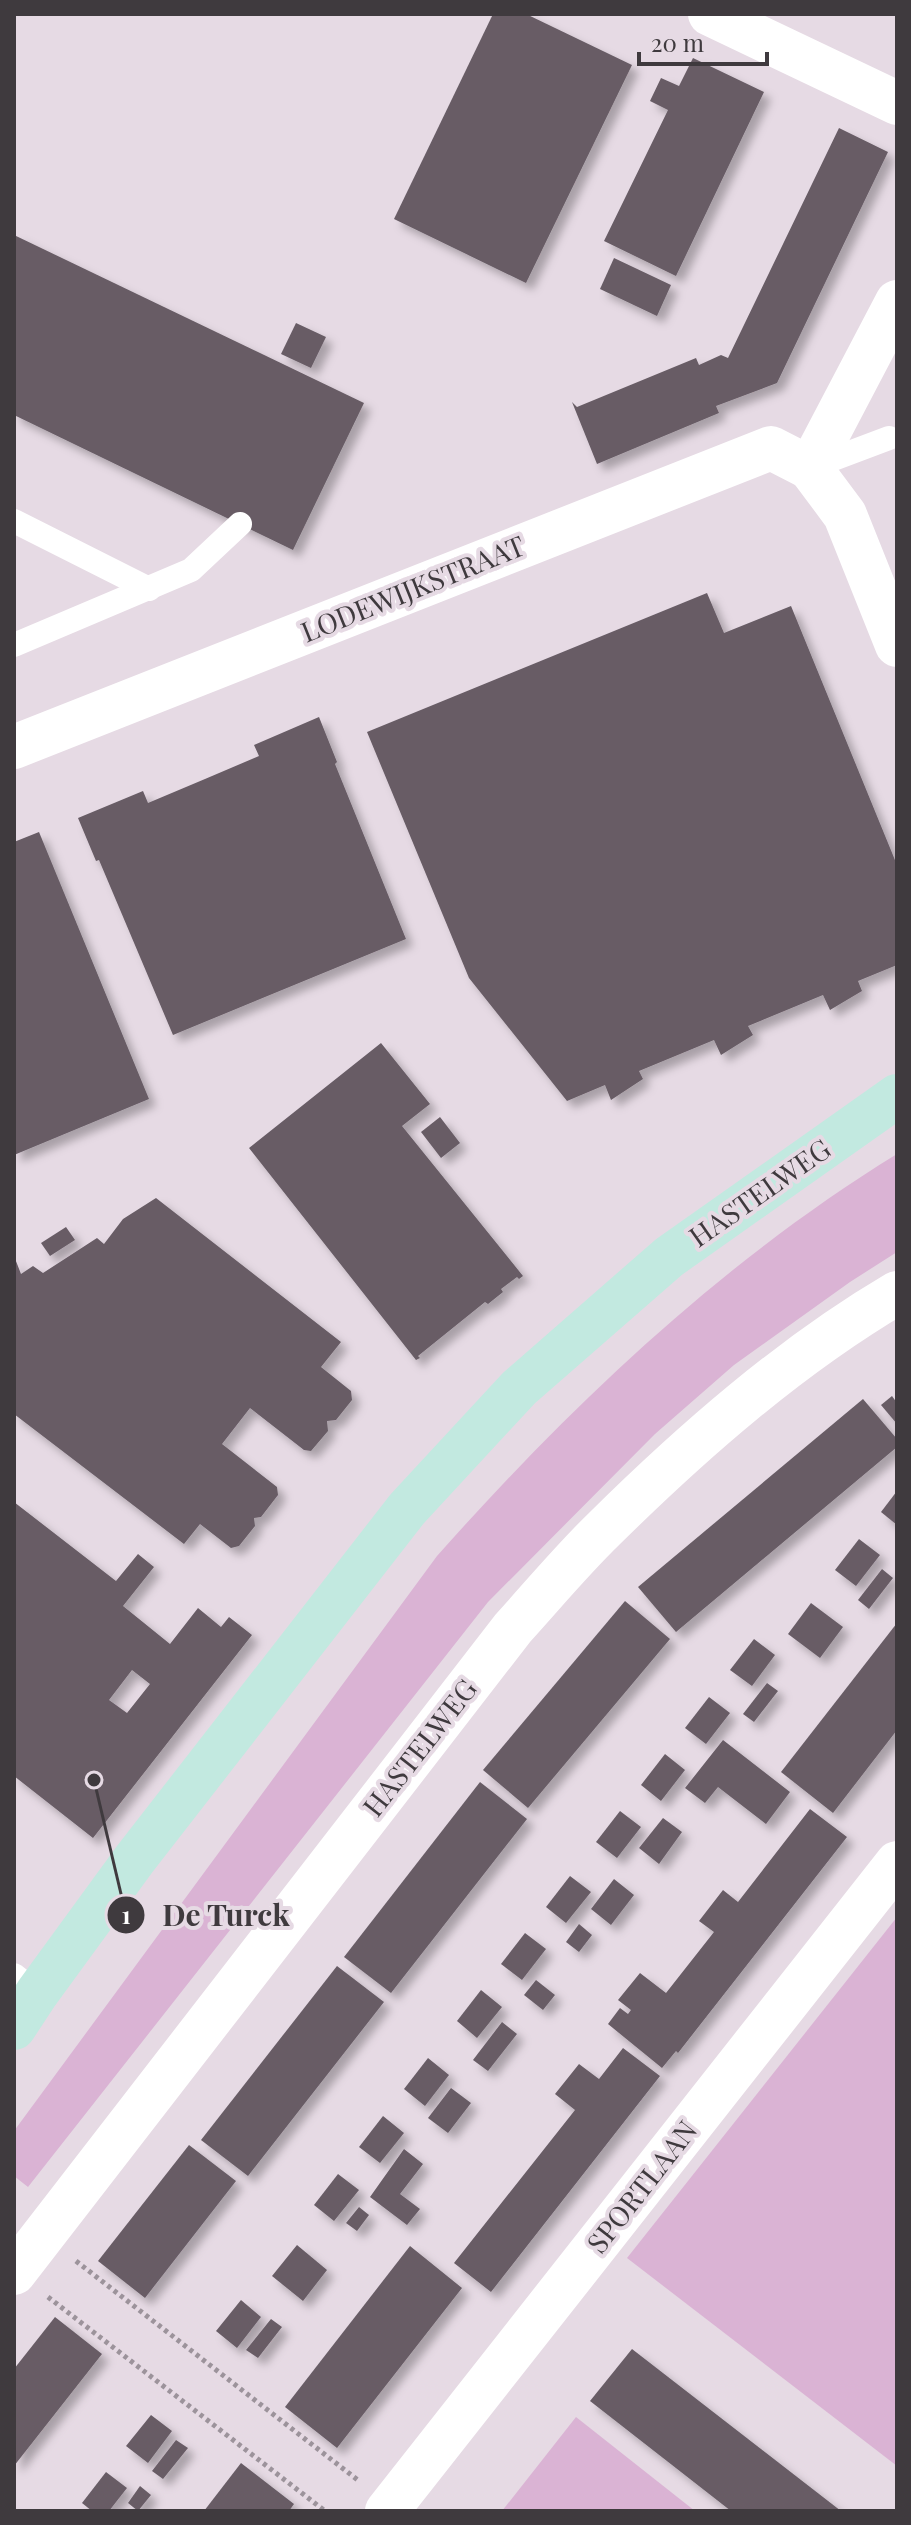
<svg xmlns="http://www.w3.org/2000/svg" width="911" height="2525" viewBox="0 0 911 2525" font-family="'Playfair Display',serif">
<defs>
<filter id="shadow"><feDropShadow dx="7" dy="7" stdDeviation="4" flood-color="#0004"/></filter>
</defs>
<rect width="100%" height="100%" fill="#e6dae4"/>
<g fill="#dab3d4">
<path d="M897,1154V1252L850,1282L734,1365L655,1434L488,1602L28,2187L14,2176V2131L437,1556C572,1404 723,1261 897,1154Z"/>
<polygon points="897,1917 897,2466 627,2258"/>
<polygon points="576,2417 695,2511 502,2511"/>
</g>
<g fill="#675c65" fill-rule="evenodd" filter="url(#shadow)">
<polygon points="493,14 526,14 632,65 526,283 394,219"/>
<polygon points="693,58 764,92 676,276 604,241 668,110 650,101 661,78 679,86"/>
<polygon points="839,128 888,152 777,383 716,406 719,413 597,464 572,402 577,407 696,358 699,365 721,355 728,358"/>
<polygon points="14,235 364,403 293,550 14,415"/>
<polygon points="614,258 671,285 657,316 600,289"/>
<polygon points="296,323 326,337 311,368 281,354"/>
<polygon points="707,593 724,633 791,606 897,865 897,965 858,981 862,991 830,1010 823,995 748,1026 753,1035 721,1055 714,1040 639,1071 643,1079 611,1100 605,1085 567,1101 469,978 367,732"/>
<polygon points="319,717 337,762 335,764 406,939 173,1035 99,860 96,861 78,818 143,791 148,803 205,779 259,756 254,745"/>
<polygon points="39,832 149,1099 14,1155 14,842"/>
<polygon points="381,1043 430,1104 402,1126 523,1276 519,1279 517,1277 501,1289 503,1292 488,1304 485,1302 418,1356 420,1358 416,1360 249,1148"/>
<polygon points="440,1117 460,1143 441,1158 421,1132"/>
<polygon points="156,1198 341,1342 321,1367 351,1391 352,1400 336,1420 327,1421 328,1431 311,1451 304,1450 250,1408 222,1444 277,1487 278,1495 261,1517 254,1518 255,1526 239,1546 231,1548 200,1524 184,1544 14,1414 14,1256 21,1274 33,1266 43,1273 97,1238 104,1244 123,1219"/>
<polygon points="66,1227 75,1240 50,1256 41,1243"/>
<polygon points="892,1396 897,1403 897,1424 881,1405"/>
<polygon points="863,1399 897,1439 897,1447 676,1632 638,1587"/>
<polygon points="897,1491 897,1525 881,1512"/>
<path d="M14,1502L116,1581L138,1554L154,1567L123,1606L170,1644L198,1608L221,1627L229,1617L252,1635L93,1838L14,1776ZM132,1670L150,1684L127,1713L109,1700Z"/>
<polygon points="859,1539 880,1555 856,1586 835,1570"/>
<polygon points="882,1569 893,1578 869,1609 858,1600"/>
<polygon points="625,1601 670,1639 528,1808 483,1770"/>
<polygon points="811,1603 843,1627 820,1658 788,1634"/>
<polygon points="897,1623 897,1730 833,1813 781,1772"/>
<polygon points="754,1639 775,1655 752,1686 730,1670"/>
<polygon points="767,1683 778,1691 754,1722 743,1714"/>
<polygon points="709,1697 730,1713 706,1744 685,1728"/>
<polygon points="723,1740 790,1792 766,1824 718,1787 705,1803 685,1788"/>
<polygon points="665,1754 685,1770 661,1801 641,1785"/>
<polygon points="480,1782 527,1819 391,1993 344,1957"/>
<polygon points="810,1809 847,1837 678,2053 676,2051 662,2068 608,2024 620,2008 628,2014 631,2010 618,2000 640,1973 666,1993 714,1932 699,1921 723,1890 738,1902"/>
<polygon points="620,1811 641,1827 617,1858 596,1842"/>
<polygon points="663,1818 682,1832 659,1864 639,1848"/>
<polygon points="570,1876 591,1892 566,1923 546,1907"/>
<polygon points="614,1879 634,1895 611,1925 591,1909"/>
<polygon points="579,1924 592,1935 579,1952 566,1942"/>
<polygon points="525,1933 546,1949 522,1980 501,1964"/>
<polygon points="337,1966 384,2002 248,2176 201,2140"/>
<polygon points="536,1980 555,1995 543,2010 524,1995"/>
<polygon points="481,1990 502,2007 477,2038 457,2021"/>
<polygon points="502,2022 517,2034 488,2071 473,2060"/>
<polygon points="623,2048 660,2076 491,2292 454,2263 575,2110 555,2094 579,2064 599,2079"/>
<polygon points="428,2058 449,2075 425,2106 404,2089"/>
<polygon points="451,2088 471,2103 448,2133 428,2118"/>
<polygon points="383,2116 404,2133 380,2163 359,2147"/>
<polygon points="189,2145 236,2181 145,2298 98,2261"/>
<polygon points="404,2149 423,2164 400,2194 420,2209 407,2225 370,2197"/>
<polygon points="338,2174 359,2190 334,2221 314,2205"/>
<polygon points="359,2207 369,2215 357,2231 346,2223"/>
<polygon points="297,2245 327,2270 303,2301 272,2276"/>
<polygon points="410,2246 462,2288 337,2448 285,2407"/>
<polygon points="241,2300 261,2317 237,2348 216,2331"/>
<polygon points="55,2317 102,2354 14,2466 14,2369"/>
<polygon points="271,2319 282,2327 258,2358 246,2350"/>
<polygon points="632,2349 841,2511 731,2511 590,2401"/>
<polygon points="151,2415 172,2431 148,2463 126,2446"/>
<polygon points="176,2440 188,2448 163,2479 152,2471"/>
<polygon points="241,2463 294,2504 289,2511 204,2511"/>
<polygon points="106,2472 127,2488 109,2511 92,2511 82,2503"/>
<polygon points="140,2486 151,2495 138,2511 128,2503"/>
</g>
<g fill="none" stroke-linecap="round" stroke-linejoin="round">
<g stroke="#9c939b" stroke-width="5" stroke-dasharray="4 4" stroke-linecap="butt">
<polyline points="76,2261 359,2481"/>
<polyline points="48,2297 325,2511"/>
</g>
<g stroke="#fff" stroke-width="24">
<polyline points="812,467 889,438"/>
<polyline points="14,521 149,589"/>
<polyline points="14,645 191,570 240,524"/>
<polyline points="14,1975 37,1993"/>
</g>
<g stroke="#fff" stroke-width="44">
<polyline points="710,14 897,103"/>
<polyline points="897,302 810,468 845,515 897,645"/>
<polyline points="14,747 771,448 810,468"/>
<path d="M14,2273L513,1628C543,1595 572,1560 604,1529C692,1442 790,1356 897,1293"/>
<polyline points="387,2511 897,1863"/>
</g>
<polyline stroke="#c2e9e0" stroke-width="44" points="14,2028 37,1993 134,1860 407,1509 519,1388 669,1257 897,1096"/>
</g>
<g text-anchor="middle" stroke-width="8" stroke-linejoin="round" paint-order="stroke">
<g font-size="28" fill="#3f3a3e" stroke="#e6dae4">
<text transform="translate(413 589) rotate(-22)" y="10">LODEWIJKSTRAAT</text>
<text transform="translate(760 1193) rotate(-35)" y="10">HASTELWEG</text>
<text transform="translate(420 1748) rotate(-52)" y="10">HASTELWEG</text>
<text transform="translate(642 2187) rotate(-52)" y="10">SPORTLAAN</text>
</g>
</g>
<path fill="none" stroke="#3f3a3e" stroke-width="3" d="M94 1780L126 1915"/>
<g fill="#3f3a3e" stroke="#e6dae4" stroke-width="3">
<circle cx="94" cy="1780" r="8"/>
<circle cx="126" cy="1915" r="20"/>
</g>
<g font-size="24" text-anchor="middle" font-weight="bold" fill="#fff">
<text x="126" y="1924">1</text>
</g>
<g font-size="30" text-anchor="middle" font-weight="bold" fill="#3f3a3e" stroke="#e6dae4" stroke-width="8" stroke-linejoin="round" paint-order="stroke">
<text x="226" y="1926">De Turck</text>
</g>
<rect width="911" height="2525" fill="none" stroke="#3f3a3e" stroke-width="32"/>
<path d="M639 52v12h128v-12" fill="none" stroke="#3f3a3e" stroke-width="4"/>
<text x="651" y="52" font-size="24" fill="#3f3a3e" stroke="#e6dae4" stroke-width="6" paint-order="stroke">20 m</text>
</svg>
